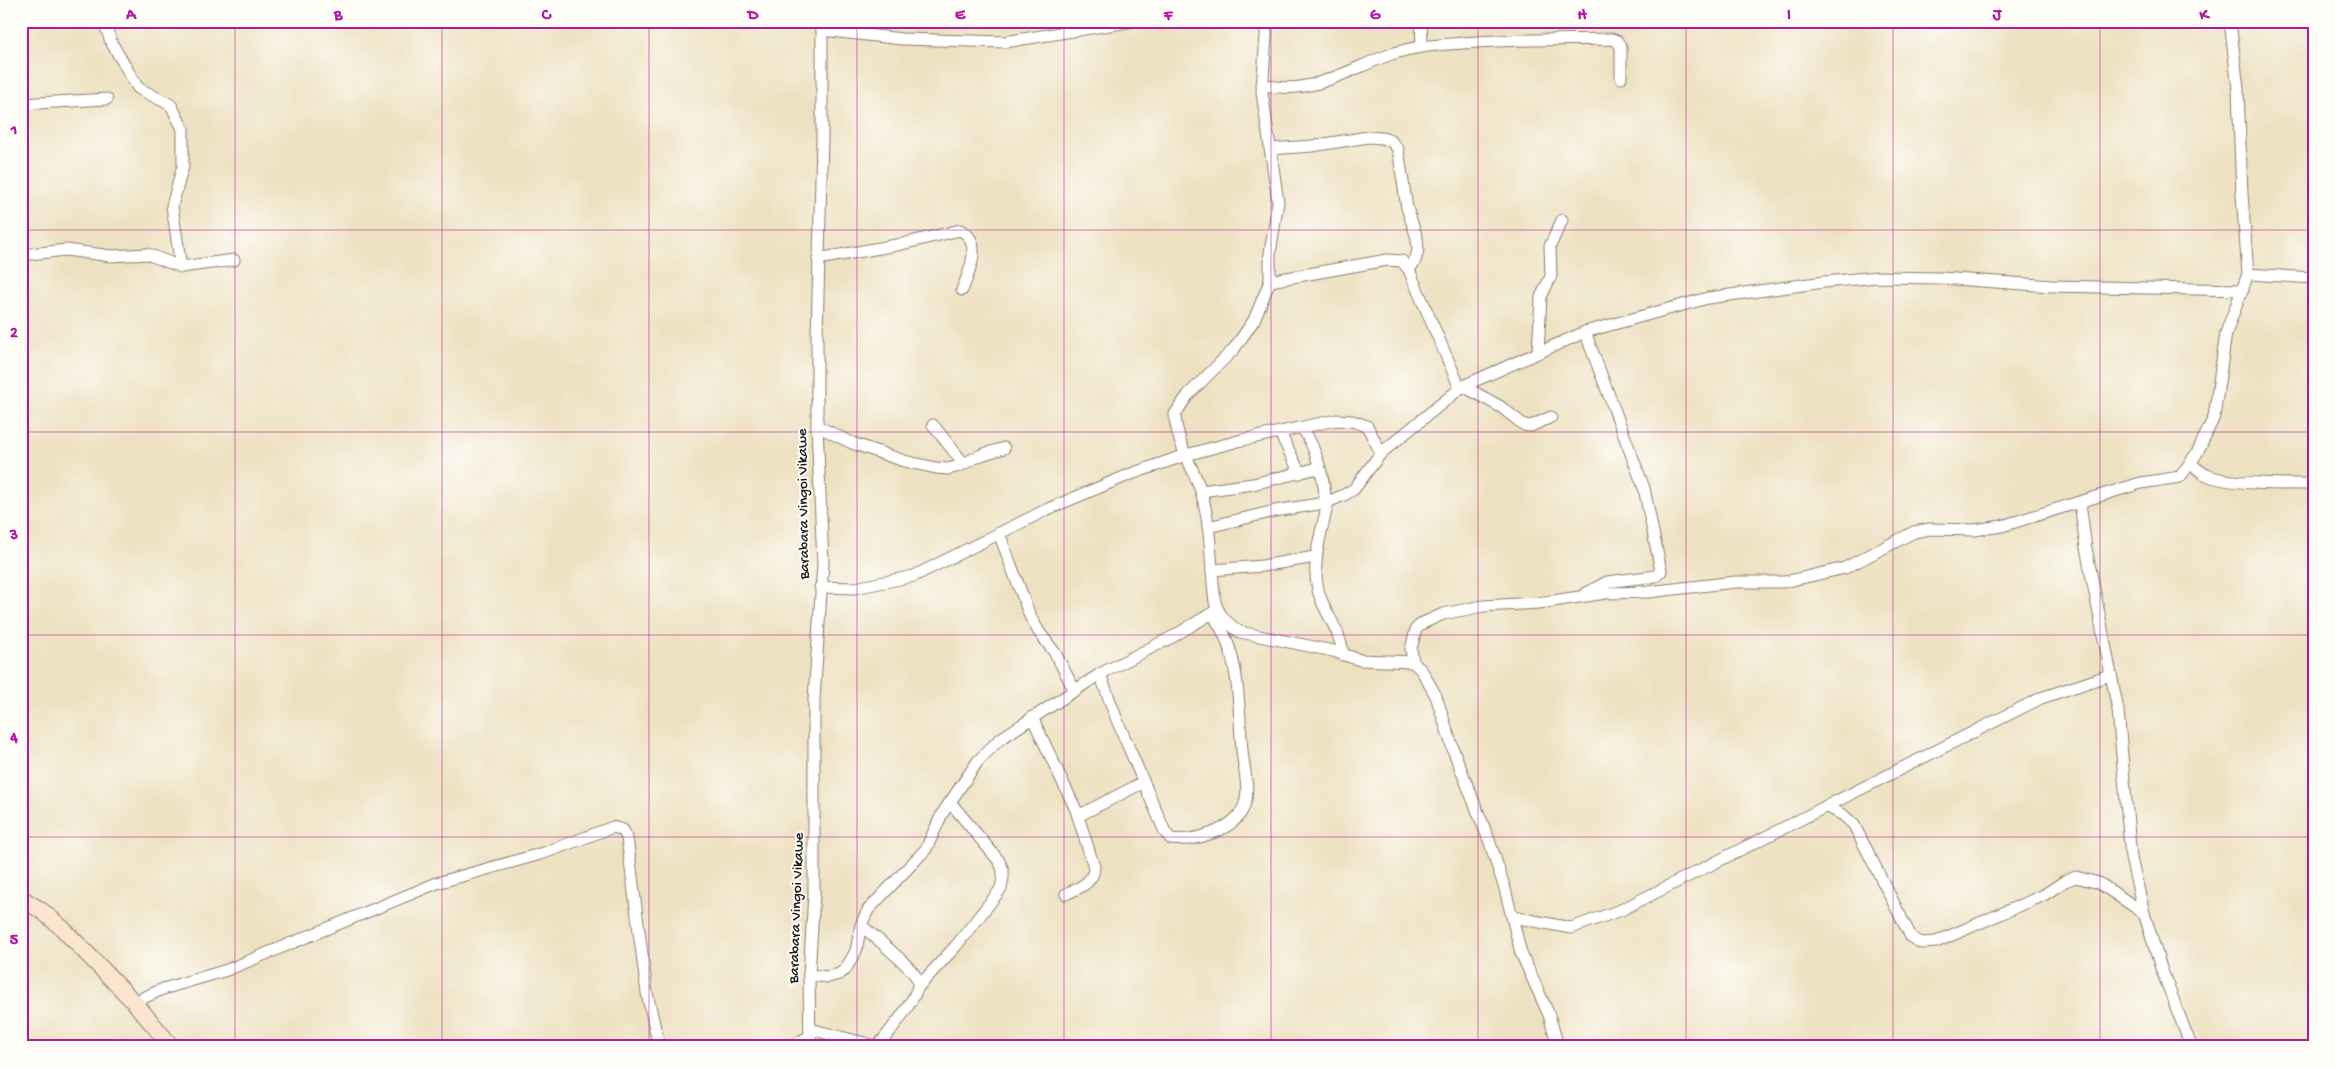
<svg xmlns="http://www.w3.org/2000/svg" width="2335" height="1067" viewBox="0 0 2335 1067" font-family="'Gochi Hand',sans-serif">
  <style>
    .lines { fill: none; stroke-linecap: round; stroke-linejoin: round }
    .street-casing { stroke: #857e6e; stroke-width: 13 }
    .secondary-casing { stroke: #857e6e; stroke-width: 18 }
    .street { stroke: #fff; stroke-width: 11 }
    .secondary { stroke: #fce5cf; stroke-width: 16 }
    .grid { fill: none; stroke: #b5179e; stroke-width: 1; stroke-opacity: 0.55 }
    .labels { text-anchor: middle; dominant-baseline: central; stroke-width: 4; stroke-linejoin: round; paint-order: stroke }
    .street-label { font-size: 15px; fill: #1c1c1c; stroke: #fdfcf7 }
    .neatline { fill: none; stroke: #b5179e; stroke-width: 2 }
    .grid-label { font-size: 16px; text-anchor: middle; font-weight: bold; fill: #b5179e }
  </style>
  <rect width="100%" height="100%" fill="#fdfcf7"/>
  <filter id="ink" filterUnits="userSpaceOnUse"><feTurbulence type="fractalNoise" baseFrequency=".02" numOctaves="2"/><feDisplacementMap in="SourceGraphic" scale="10" xChannelSelector="R" yChannelSelector="G"/><feConvolveMatrix kernelMatrix="1 2 1 2 8 2 1 2 1" color-interpolation-filters="sRGB"/></filter>
  <filter id="wash" filterUnits="userSpaceOnUse"><feTurbulence type="fractalNoise" baseFrequency=".0096" numOctaves="4" result="noise"/><feDisplacementMap in="SourceGraphic" scale="20" xChannelSelector="R" yChannelSelector="G"/><feGaussianBlur stdDeviation="1.12" result="paint"/><feColorMatrix in="noise" values="0 0 0 0 0 0 0 0 0 0 0 0 0 0 0 0 0 1.4 0 .05"/><feComposite in="paint" operator="in"/></filter>
  <g filter="url(#wash)">
    <rect width="100%" height="100%" fill="#eee1c1"/>
  </g>
  <g filter="url(#ink)">
    <g class="lines">
      <g class="street-casing">
        <g id="street">
          <polyline points="104,21 111,42 138,88 171,105 183,129 183,166 172,206 181,267"/>
          <path d="M1265,21l1,14 -4,57 16,110 -8,51v28l-16,39 -20,29 -46,46 -13,19c1,28 17,51 26,77 11,36 9,74 14,111 4,14 13,22 25,30l93,19 27,9 53,2 9,9 14,25 18,56 35,88 16,49 16,64 28,62 9,31"/>
          <polyline points="1421,21 1422,46"/>
          <polyline points="822,30 902,39 1005,42 1134,21"/>
          <path d="M1262,84c45,14 85,-14 127,-29 24,-9 49,-10 74,-12 50,-4 99,-3 149,-4l5,2 4,6v31"/>
          <polyline points="21,104 107,99"/>
          <polyline points="1270,149 1312,146 1368,137 1382,138 1391,141 1398,149 1407,208 1417,238 1418,250 1415,261 1409,270"/>
          <polyline points="21,255 66,250 111,256 147,254 181,267 234,260"/>
          <path d="M818,259l84,-15 58,-14c24,11 9,43 2,60"/>
          <polyline points="2248,274 2314,278"/>
          <polyline points="1270,281 1387,260 1402,261 1409,270 1460,388"/>
          <polyline points="1585,332 1644,488 1661,571 1656,576 1607,582 1585,594"/>
          <polyline points="1538,352 1541,297 1551,276 1550,246 1562,220"/>
          <polyline points="1463,386 1501,407 1524,425 1531,426 1551,417"/>
          <polyline points="933,425 964,464"/>
          <polyline points="817,426 852,443 904,461 936,468 948,469 959,466 981,455 1004,448"/>
          <path d="M1303,429c12,18 23,52 22,74"/>
          <polyline points="1280,433 1300,473"/>
          <path d="M2191,464c5,3 10,9 16,11 20,10 82,9 107,9"/>
          <polyline points="1201,491 1253,484 1318,468"/>
          <path d="M1328,502c-6,30 -17,57 -10,88 6,24 22,37 25,65"/>
          <polyline points="2080,503 2086,548 2118,710 2131,858 2144,913 2161,968 2191,1046"/>
          <polyline points="1208,527 1275,511 1325,503 1344,495 1354,489 1381,453 1463,386 1585,332 1708,298 1824,282 1877,277 1941,278 2052,286 2243,290"/>
          <polyline points="999,533 1030,616 1039,632 1055,653 1074,689"/>
          <polyline points="1212,570 1262,566 1315,557"/>
          <polyline points="820,587 855,588 914,576 1048,509 1131,474 1186,455 1242,440 1336,420 1352,421 1367,426 1381,453"/>
          <polyline points="1413,662 1411,649 1416,629 1423,623 1443,614 1483,606 1539,603 1606,593 1648,592 1735,582 1784,582 1845,568 1914,532 1930,529 1974,530 2002,526 2141,483 2180,477 2197,453 2214,417 2226,333 2248,274 2242,194 2238,89 2230,21"/>
          <path d="M1100,674l17,46 48,112 6,7c24,3 67,-9 74,-36 5,-15 -2,-37 -3,-53 -4,-44 -1,-94 -27,-132"/>
          <path d="M1032,717l44,93 18,57c0,16 -16,21 -28,27"/>
          <polyline points="1826,806 1843,815 1854,825 1911,937 1921,943 1936,942 2044,895 2065,881 2076,877 2099,883 2144,913"/>
          <polyline points="1078,816 1144,782"/>
          <polyline points="1513,917 1571,928 1621,910 2041,698 2110,675"/>
          <path d="M861,925c10,9 55,45 57,56 3,13 -31,54 -40,65"/>
          <polyline points="809,975 828,977 839,974 845,970 856,951 861,925 868,910 926,849 942,814 978,761 1000,739 1100,674 1174,636 1217,610"/>
          <polyline points="918,987 955,947 997,894 1001,888 1003,878 1003,870 999,861 950,802"/>
          <polyline points="134,1002 163,989 227,970 437,883 544,853 613,827 623,830 627,838 647,993 659,1046"/>
          <polyline points="810,1029 876,1046"/>
          <polyline points="792,1046 810,1036"/>
          <polyline points="810,1046 809,975 814,894 814,699 823,563 817,426 817,335 822,138 822,21"/>
        </g>
      </g>
      <g class="secondary-casing">
        <polyline id="secondary" points="21,898 42,911 62,928 134,1002 171,1046"/>
      </g>
      <use href="#street" class="street"/>
      <use href="#secondary" class="secondary"/>
    </g>
  </g>
  <path class="grid" d="M235,21v1025M442,21v1025M649,21v1025M857,21v1025M1064,21v1025M1271,21v1025M1478,21v1025M1686,21v1025M1893,21v1025M2100,21v1025M21,230h2293M21,432h2293M21,635h2293M21,837h2293"/>
  <g class="labels">
    <g class="street-label">
      <text transform="translate(804 504) rotate(-91)">Barabara Vingoi Vikawe</text>
      <text transform="translate(797 908) rotate(-88)">Barabara Vingoi Vikawe</text>
    </g>
  </g>
  <rect width="2335" height="1067" fill="none" stroke="#fdfcf7" stroke-width="55"/>
  <rect x="28" y="28" width="2280" height="1012" class="neatline"/>
  <g class="grid-label">
    <text x="131" y="19">A</text>
    <text x="338" y="19">B</text>
    <text x="546" y="19">C</text>
    <text x="753" y="19">D</text>
    <text x="960" y="19">E</text>
    <text x="1168" y="19">F</text>
    <text x="1375" y="19">G</text>
    <text x="1582" y="19">H</text>
    <text x="1789" y="19">I</text>
    <text x="1997" y="19">J</text>
    <text x="2204" y="19">K</text>
    <text x="14" y="134">1</text>
    <text x="14" y="337">2</text>
    <text x="14" y="539">3</text>
    <text x="14" y="742">4</text>
    <text x="14" y="944">5</text>
  </g>
</svg>
